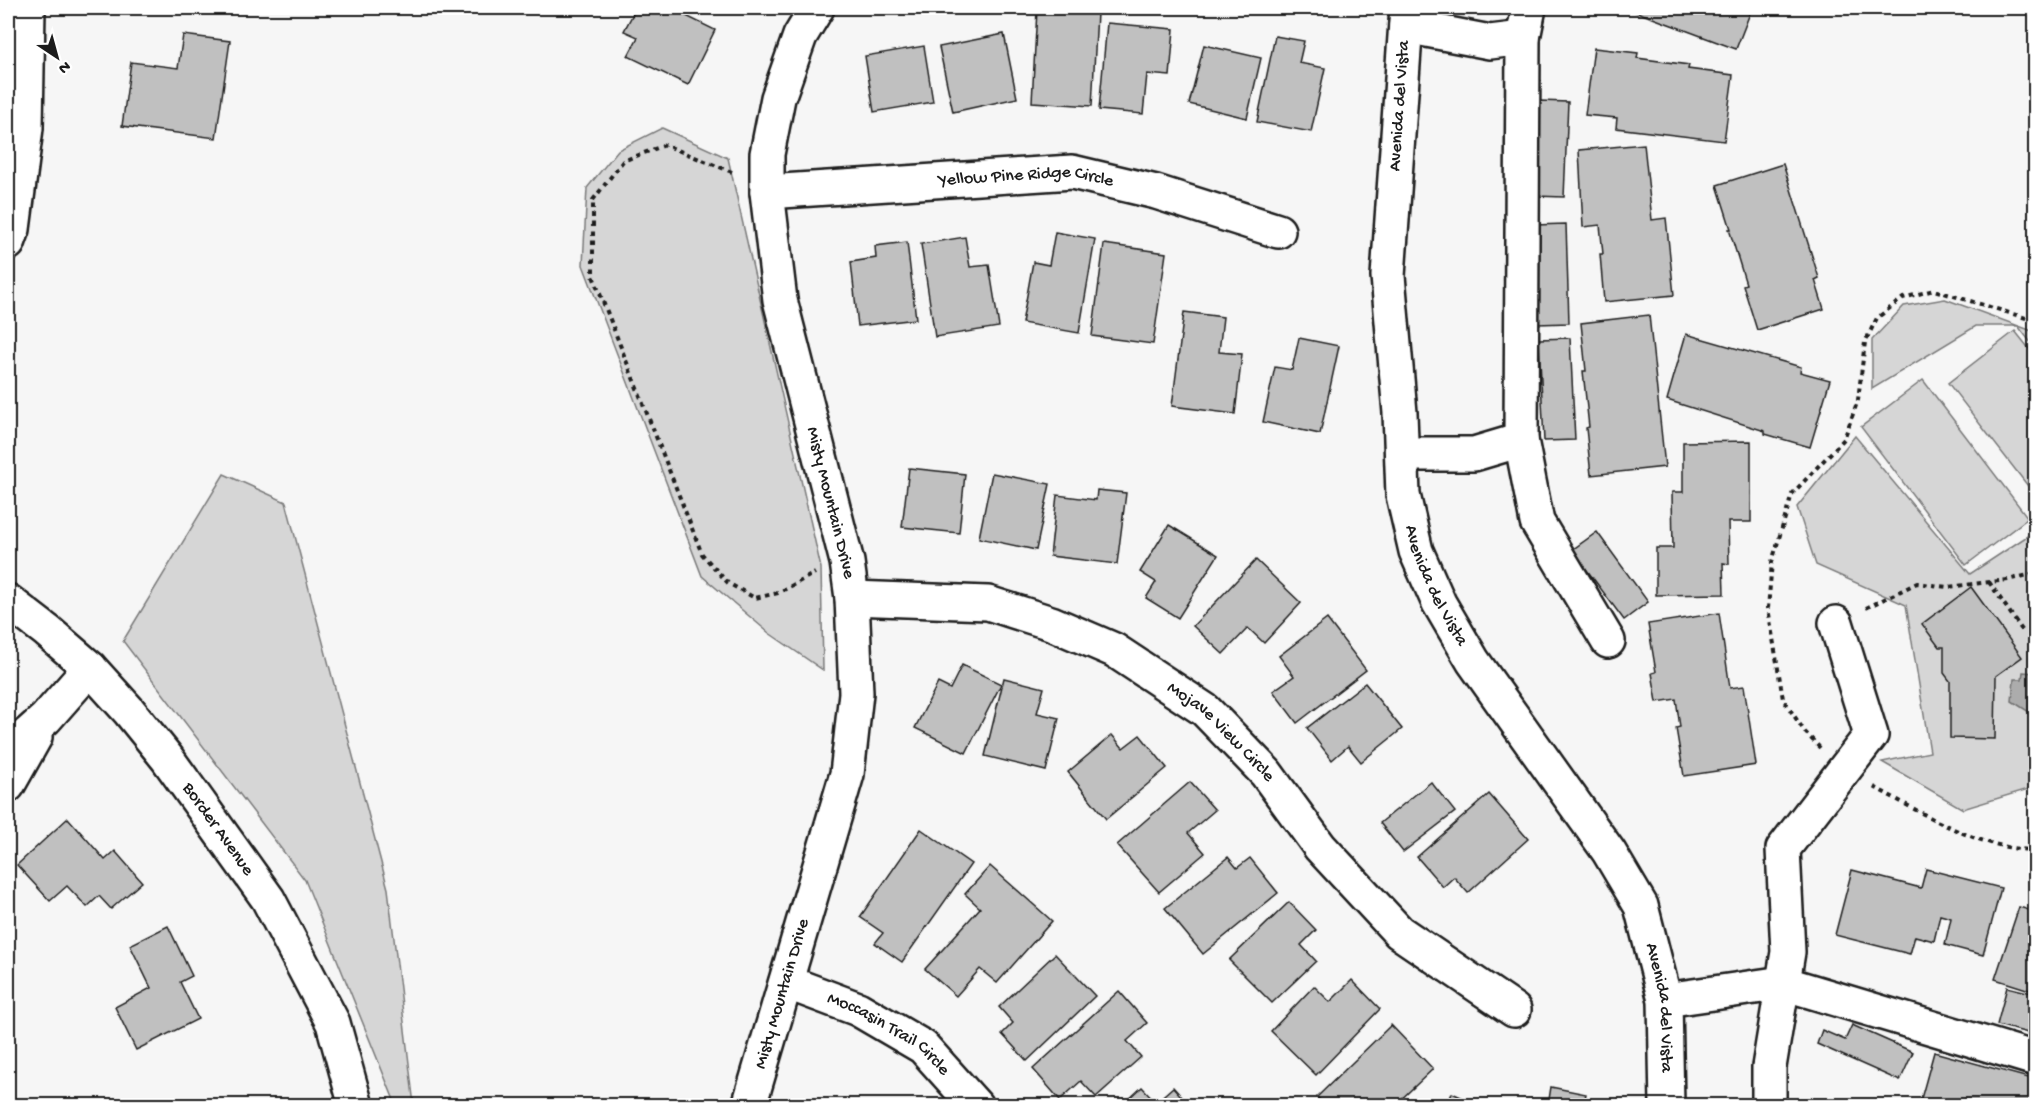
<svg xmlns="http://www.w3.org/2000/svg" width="2043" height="1113" viewBox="0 0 2043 1113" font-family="'Gochi Hand',sans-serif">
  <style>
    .green { fill: #d6d6d6; stroke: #797979; stroke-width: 1.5 }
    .water { fill: #acacac; stroke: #727272; stroke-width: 1.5 }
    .building { fill: #c0c0c0; stroke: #1c1c1c; stroke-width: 1.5 }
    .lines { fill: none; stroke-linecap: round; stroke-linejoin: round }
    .minor-casing { stroke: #1c1c1c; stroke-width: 38 }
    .path { stroke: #1c1c1c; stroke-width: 4; stroke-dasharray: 4.5 4.5; stroke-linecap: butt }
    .minor { stroke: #fff; stroke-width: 33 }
    .labels { text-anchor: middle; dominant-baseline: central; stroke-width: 4.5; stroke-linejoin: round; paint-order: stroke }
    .street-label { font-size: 18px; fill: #1c1c1c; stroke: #fff }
  </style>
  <rect width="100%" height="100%" fill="#f6f6f6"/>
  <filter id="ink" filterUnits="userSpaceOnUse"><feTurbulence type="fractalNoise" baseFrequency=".0167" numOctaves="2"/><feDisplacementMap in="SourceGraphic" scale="12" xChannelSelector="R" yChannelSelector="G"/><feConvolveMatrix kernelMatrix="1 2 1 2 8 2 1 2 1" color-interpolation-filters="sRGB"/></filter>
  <g filter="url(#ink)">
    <g class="green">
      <polygon points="662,128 728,158 821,568 823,670 769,633 702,576 583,265 587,188 618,150"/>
      <polygon points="1945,299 2035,332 2035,348 2018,326 1976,326 1872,389 1872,340 1904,306"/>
      <polygon points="2015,331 2035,356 2035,495 1948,383"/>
      <polygon points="1923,380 2028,518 1966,565 1861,427"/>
      <polygon points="1855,436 1970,574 2035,531 2035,787 1963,809 1882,762 1930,752 1906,605 1816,565 1797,507"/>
      <polygon points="224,474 286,502 388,889 414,1105 396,1105 305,880 123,641"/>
    </g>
    <polygon class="water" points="2023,672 2035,673 2035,712 2029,712 2012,701 2014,679 2022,679"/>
    <g class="building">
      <polygon points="636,8 670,8 715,30 688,85 628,56 638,37 624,31"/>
      <polygon points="1635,8 1752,8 1736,49 1634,11"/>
      <polygon points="1037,10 1097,13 1092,106 1032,102"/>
      <polygon points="1107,23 1174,29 1170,76 1147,74 1143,114 1099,110"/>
      <polygon points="1004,34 1017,98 953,112 939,47"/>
      <polygon points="183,35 230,41 216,138 122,126 131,62 178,68"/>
      <polygon points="1275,36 1304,41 1299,63 1325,68 1311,132 1257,122"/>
      <polygon points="1204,45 1261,58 1247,118 1189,104"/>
      <polygon points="924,46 933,102 874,112 865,56"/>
      <polygon points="1594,48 1638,53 1637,58 1689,65 1688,69 1733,75 1724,141 1616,128 1617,118 1585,115"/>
      <polygon points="1539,101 1568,102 1564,197 1535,196"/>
      <polygon points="1644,144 1652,220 1666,218 1674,295 1604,302 1600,254 1603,254 1600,225 1583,227 1579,150"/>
      <polygon points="1783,164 1819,278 1815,280 1824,309 1757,330 1743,285 1746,284 1729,229 1731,229 1717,185"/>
      <polygon points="1566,224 1569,323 1537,324 1534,225"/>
      <polygon points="1055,232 1095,239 1079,333 1022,323 1033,262 1049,265"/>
      <polygon points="965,237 970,267 989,265 999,327 935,337 921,244"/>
      <polygon points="907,242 916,319 858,326 851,262 876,258 875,246"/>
      <polygon points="1104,244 1166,253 1153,344 1092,336"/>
      <polygon points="1184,312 1223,317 1219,352 1242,354 1235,414 1172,406"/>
      <polygon points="1649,315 1665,467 1591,475 1586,428 1589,427 1583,371 1586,371 1581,323"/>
      <polygon points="1686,334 1801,367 1800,372 1830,380 1810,447 1765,434 1765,431 1667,400"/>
      <polygon points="1299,338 1339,346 1320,434 1263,422 1275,367 1292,370"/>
      <polygon points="1570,338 1575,440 1544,441 1539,339"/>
      <polygon points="1751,441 1751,522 1728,522 1729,564 1723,563 1724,594 1656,595 1656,548 1673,548 1672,492 1683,492 1683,442"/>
      <polygon points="909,468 965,474 959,533 902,527"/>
      <polygon points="992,473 1050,484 1036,550 979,538"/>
      <polygon points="1097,490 1126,493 1117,564 1050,556 1057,495 1096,500"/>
      <polygon points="1169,525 1218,555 1178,618 1146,598 1156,582 1140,572"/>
      <polygon points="1597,532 1648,602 1624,620 1572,550"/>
      <polygon points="1256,560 1301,603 1264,643 1248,628 1223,654 1193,626"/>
      <polygon points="1971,587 2022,657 1996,676 1995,739 1950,738 1950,681 1944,673 1944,647 1939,647 1922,624"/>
      <polygon points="1719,613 1730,688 1744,686 1756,765 1684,776 1676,728 1680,727 1676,699 1657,702 1652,673 1656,672 1648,624"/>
      <polygon points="1327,619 1366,670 1297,723 1273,691 1294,676 1279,656"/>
      <polygon points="962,665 1001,684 966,753 915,728 938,683 950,689"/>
      <polygon points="1004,678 1044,688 1037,713 1059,718 1046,771 985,756"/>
      <polygon points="1365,683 1402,729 1361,762 1348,746 1332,760 1307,728"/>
      <polygon points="1112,735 1123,748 1140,735 1167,768 1106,819 1068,772"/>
      <polygon points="1190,782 1215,810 1188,833 1205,853 1159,892 1117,845"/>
      <polygon points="1431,782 1455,812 1403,852 1380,823"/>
      <polygon points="1489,794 1528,839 1468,893 1454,877 1443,887 1417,857"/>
      <polygon points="68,818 105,860 115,851 142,882 111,909 99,896 87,907 67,886 50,901 17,865"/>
      <polygon points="921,829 971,864 902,962 875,943 883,933 860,917"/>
      <polygon points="1228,857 1237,868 1250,858 1278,893 1203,954 1165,908"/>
      <polygon points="990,866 1052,921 997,983 980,969 956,996 925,969 980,908 965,894"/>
      <polygon points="1926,869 2001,888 1983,955 1945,945 1951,918 1940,915 1934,941 1915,936 1910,954 1835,935 1852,870 1921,888"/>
      <polygon points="1289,902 1316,930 1301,945 1316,961 1272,1003 1229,960"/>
      <polygon points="2019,907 2036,912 2036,992 1995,979"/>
      <polygon points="168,926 192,976 180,982 198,1019 136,1050 115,1007 151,988 130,945"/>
      <polygon points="1055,954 1095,996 1027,1061 1002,1034 1013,1023 999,1007"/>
      <polygon points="1352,980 1380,1009 1316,1075 1271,1031 1314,986 1330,1002"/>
      <polygon points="2007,987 2036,994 2036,1035 1997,1025"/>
      <polygon points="1119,991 1147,1023 1127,1041 1141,1057 1096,1097 1081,1081 1060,1100 1033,1069"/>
      <polygon points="1391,1025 1433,1069 1394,1106 1326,1106 1317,1097"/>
      <polygon points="1852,1025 1913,1052 1900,1081 1817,1044 1822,1030 1845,1040"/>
      <polygon points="1934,1052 2036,1080 2036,1106 1919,1106"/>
      <polygon points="1142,1087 1156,1102 1173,1087 1190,1106 1131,1106 1127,1101"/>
      <polygon points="1551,1087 1586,1094 1583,1106 1548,1106"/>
      <polygon points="1452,1093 1481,1106 1447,1106"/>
    </g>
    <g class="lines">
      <g class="minor-casing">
        <g id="minor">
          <path id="s1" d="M1407,8l-19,268 12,137 3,82 13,56 23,52 34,58 136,191 32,54 24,94 2,106"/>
          <polyline points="1523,38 1529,8"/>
          <path id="s2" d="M767,192l305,-20 84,20 122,39"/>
          <polyline points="8,243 13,229 26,128 28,8"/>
          <polyline points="1521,440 1537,522 1608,641"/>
          <polyline points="1402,454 1474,454 1521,440 1523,38 1490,42 1406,26"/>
          <path id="s3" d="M852,598l136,5 63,20 63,27 91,60 61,63 54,74 79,85 115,78"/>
          <path id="s4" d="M8,601l39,30 43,37 39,43 38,47 101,141 65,124 23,83"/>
          <polyline points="8,752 46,718 90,668"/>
          <polyline points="8,785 35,737"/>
          <path id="s5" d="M786,982l72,27 65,38 53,59"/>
          <polyline points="1665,1000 1783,983 2036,1059"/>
          <path id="s6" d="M749,1106l98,-332 9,-81 -4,-95 -5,-36 -67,-262 -13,-108v-38l11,-56 22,-62 17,-28"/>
          <polyline points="1769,1106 1769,1067 1788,952 1783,849 1871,735 1836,623"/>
        </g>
      </g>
      <g class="path">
        <polyline points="732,172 665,145 623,161 593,200 593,276 702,554 728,583 755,598 778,593 815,573"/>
        <polyline points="1989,582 2024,633"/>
        <polyline points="1866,608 1917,583 1947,587 2008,580 2036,573"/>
        <polyline points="1820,748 1805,732 1783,699 1768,608 1772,562 1792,494 1844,439 1858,400 1865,342 1877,318 1903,298 1934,290 2036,321"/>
        <path d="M1874,787c49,26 105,63 162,63"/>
      </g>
      <use href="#minor" class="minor"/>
    </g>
  </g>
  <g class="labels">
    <g class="street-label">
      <text transform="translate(1400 106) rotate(-86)">Avenida del Vista</text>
      <text stroke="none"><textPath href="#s2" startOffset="260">Yellow Pine Ridge Circle</textPath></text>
      <text transform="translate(830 503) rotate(76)">Misty Mountain Drive</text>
      <text stroke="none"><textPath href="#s1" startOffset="585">Avenida del Vista</textPath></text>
      <text stroke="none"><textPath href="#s3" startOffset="406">Mojave View Circle</textPath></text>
      <text stroke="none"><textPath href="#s4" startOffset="312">Border Avenue</textPath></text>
      <text stroke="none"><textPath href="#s6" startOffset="117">Misty Mountain Drive</textPath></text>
      <text stroke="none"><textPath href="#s1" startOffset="1071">Avenida del Vista</textPath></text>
      <text stroke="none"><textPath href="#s5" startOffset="116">Moccasin Trail Circle</textPath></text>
    </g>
  </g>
  <rect width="2043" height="1113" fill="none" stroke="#fff" stroke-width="30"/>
  <rect x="15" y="15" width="2013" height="1083" fill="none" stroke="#1c1c1c" stroke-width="2" filter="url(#ink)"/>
  <g transform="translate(57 57) rotate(144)" stroke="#ffffff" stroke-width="4.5" paint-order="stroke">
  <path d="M0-4.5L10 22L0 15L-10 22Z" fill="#1c1c1c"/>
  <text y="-9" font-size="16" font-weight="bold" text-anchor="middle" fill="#1c1c1c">N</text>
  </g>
</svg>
